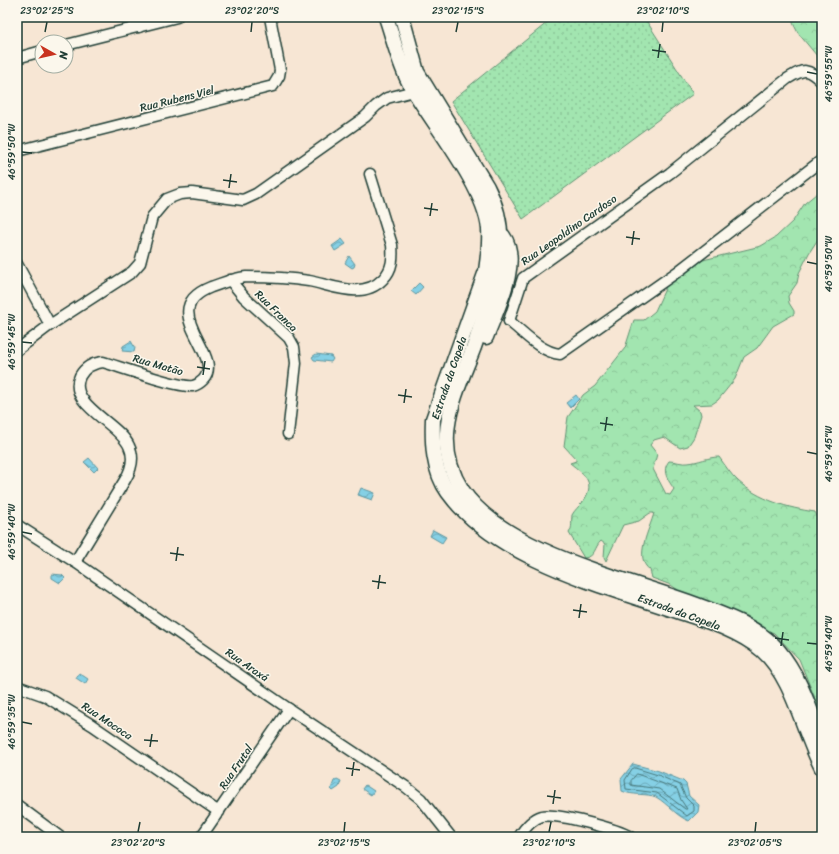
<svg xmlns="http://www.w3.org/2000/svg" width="839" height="854" viewBox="0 0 839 854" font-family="Sriracha,sans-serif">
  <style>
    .grass { fill: url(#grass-dots); stroke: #609172 }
    .forest { fill: url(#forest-crowns); stroke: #609172 }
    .water { fill: url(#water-waves); stroke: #5c959e }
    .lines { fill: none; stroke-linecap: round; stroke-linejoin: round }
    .shore { stroke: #48787b; stroke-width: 1 }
    .minor-casing { stroke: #1f3d34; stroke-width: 13 }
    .secondary-casing { stroke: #1f3d34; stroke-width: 17 }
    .minor { stroke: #fbf7ec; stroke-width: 10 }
    .secondary { stroke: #fbf7ec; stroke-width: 14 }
    .ticks { fill: none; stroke: #1f3d34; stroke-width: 1.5 }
    .labels { text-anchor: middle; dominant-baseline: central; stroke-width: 3; stroke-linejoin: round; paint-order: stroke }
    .street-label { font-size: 11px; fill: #1f3d34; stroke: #fbf7ec }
    .neatline { fill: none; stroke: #1f3d34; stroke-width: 1.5 }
    .ticks-label { font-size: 10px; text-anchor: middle; fill: #1f3d34 }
  </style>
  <defs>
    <pattern id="grass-dots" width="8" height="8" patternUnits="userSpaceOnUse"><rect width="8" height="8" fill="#a2e5b0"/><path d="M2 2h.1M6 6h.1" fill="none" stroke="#8bc598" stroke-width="1.8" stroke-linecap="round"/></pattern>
    <pattern id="forest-crowns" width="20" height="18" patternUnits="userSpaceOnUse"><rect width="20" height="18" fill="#a2e5b0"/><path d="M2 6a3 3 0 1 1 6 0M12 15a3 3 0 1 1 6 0" fill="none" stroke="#8bc598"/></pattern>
    <pattern id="water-waves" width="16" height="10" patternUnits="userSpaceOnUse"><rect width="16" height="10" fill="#85d0e5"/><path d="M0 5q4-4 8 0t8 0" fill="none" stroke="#6caaba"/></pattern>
  </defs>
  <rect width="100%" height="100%" fill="#f7e6d4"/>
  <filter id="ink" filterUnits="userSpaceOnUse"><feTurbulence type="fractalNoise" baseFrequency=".025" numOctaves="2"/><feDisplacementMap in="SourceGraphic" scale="8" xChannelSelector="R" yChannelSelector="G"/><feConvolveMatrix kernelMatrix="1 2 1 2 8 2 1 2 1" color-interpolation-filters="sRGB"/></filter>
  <g filter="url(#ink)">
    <polygon class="grass" points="554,17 644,17 693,94 523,219 451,101"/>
    <g class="forest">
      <polygon points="795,17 822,17 822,62 798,33 793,23"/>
      <path d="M822,189v44l-13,20 -10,20 -2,10 -9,13 1,7 5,8v3l-21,12 -16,22 -13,9 -9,22 -17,21 -6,4 -19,1 7,6 1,4 -7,22 -6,9 -8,2 -16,-11 -10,3 -4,5 7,9 -4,15 13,25 4,1 4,-6c-6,-9 -13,-18 -5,-28 7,0 13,3 19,2 11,-1 20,-6 31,-6 6,8 12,18 19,24 21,19 50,27 77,31l7,15v196l-6,-22 -17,-42 -25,-26 -59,-23 -32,-16 -12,-9 -19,-7 -2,-8c-17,-12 0,-41 4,-57h-4l-11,8 -16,4 -17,36 -2,-4 1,-13 -4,-3c-7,6 -5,16 -17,17l-15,-25c4,-6 2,-11 3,-18 2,-4 7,-9 10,-12 15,-20 3,-28 -12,-40l6,-2v-2l-12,-13 4,-29 15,-22 12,-9 30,-38 9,-28h10l11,-9 14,-31 7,-5 27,-15 58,-14 15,-9 17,-16 12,-18z"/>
    </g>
    <g class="water">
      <polygon points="342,239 346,244 335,251 332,246"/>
      <polygon points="349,256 355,264 354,267 352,268 345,263"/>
      <polygon points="419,283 423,287 416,295 411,291"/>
      <polygon points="131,341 135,348 134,352 122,351 123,346"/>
      <polygon points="316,354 331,356 333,359 331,362 314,360 312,357"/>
      <polygon points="576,395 579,399 570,408 566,403"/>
      <polygon points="89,458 98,468 94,472 84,462"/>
      <polygon points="361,488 375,493 372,500 358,495"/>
      <polygon points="433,530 446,537 442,543 430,536"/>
      <polygon points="52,574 62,575 65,578 60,583 52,578"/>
      <polygon points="79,673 88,679 85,684 76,678"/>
      <path d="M633,764l26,7 24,10 3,3 3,12 10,9 -1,7 -9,9c-13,-5 -21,-17 -33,-24 -9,-4 -24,-1 -34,-6l-1,-12z"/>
      <polygon points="337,779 341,781 339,787 333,791 331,789 334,781"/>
      <polygon points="365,785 374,791 371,795 362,789"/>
    </g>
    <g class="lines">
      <g class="shore">
        <polygon points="635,768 658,775 680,785 686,798 694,806 694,811 687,816 657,793 626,789 625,780 632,769"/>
        <polygon points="637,774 677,789 681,800 687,809 685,809 659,789 631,785 631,781"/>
      </g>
      <g class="minor-casing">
        <g id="minor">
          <polyline points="131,17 139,27"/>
          <polyline points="66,45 177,17"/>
          <polyline points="17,58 42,51"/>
          <polyline points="17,151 273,86 279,76 280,70 270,17"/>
          <polyline points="17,264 50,325"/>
          <polyline points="230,280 244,297 289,338 294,347 296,363 288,434"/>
          <path d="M509,321l14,-43 147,-105 117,-94c18,-11 20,-11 35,3"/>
          <path d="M509,321c15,12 32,31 51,33l120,-84 142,-110"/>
          <polyline points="17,350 50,325 132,272 140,263 152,217 167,199 180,194 192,193 243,200 256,194 365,117 376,106 387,98 414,91"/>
          <polyline points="17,525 75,562 289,709 406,787 421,799 451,837"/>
          <path d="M75,562l50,-82c6,-10 10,-22 4,-34 -10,-23 -63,-42 -49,-70 5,-9 13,-13 23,-14 17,5 76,26 90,24 4,-1 7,-3 10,-6 24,-25 -50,-70 8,-93 12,-4 23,-9 35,-10 21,0 43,1 63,4 25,5 54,19 74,-2 10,-10 10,-22 9,-34l-22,-71"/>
          <polyline points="17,686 45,696 92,725 219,812"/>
          <polyline points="17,805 60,837"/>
          <polyline points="201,837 289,709"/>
          <path d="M519,837c5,-8 13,-18 23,-21 14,-3 76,13 88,21"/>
        </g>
      </g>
      <g class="secondary-casing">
        <g id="secondary">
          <path d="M386,17c8,23 13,48 25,69 22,38 74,100 78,143 1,14 -1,28 -3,42l-53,148c-1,24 0,52 15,73 48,67 154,93 229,119 30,10 61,19 85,39 31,27 41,82 60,118"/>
          <path d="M402,17l15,55 70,115c23,44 13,83 -3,128 -4,13 -7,25 -12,37 -18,46 -41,90 -10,138 42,63 166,89 235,115 30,11 59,21 81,45 22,26 32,60 44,91"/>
          <path d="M486,337c10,-27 36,-75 17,-101"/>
        </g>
      </g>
      <use href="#minor" class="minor"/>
      <use href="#secondary" class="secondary"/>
    </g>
  </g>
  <path class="ticks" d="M45,32l2,-10M251,32l1,-10M456,32l2,-10M662,32l1,-10M652,50l14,2M658,58l2,-14M807,72l10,2M22,152l10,1M223,180l14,2M229,188l2,-14M424,208l14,2M430,216l2,-13M626,237l14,2M632,245l2,-14M807,262l10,2M22,342l10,1M197,367l13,2M203,375l2,-14M398,395l14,2M404,403l2,-14M600,423l13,2M605,431l2,-14M807,452l10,2M22,532l10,2M170,553l14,2M176,561l2,-14M372,581l14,2M378,589l2,-14M573,610l14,2M579,618l2,-14M775,638l14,2M807,643l10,1M781,646l2,-14M22,722l10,2M144,740l14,1M150,747l2,-13M346,768l14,2M352,776l2,-14M547,796l14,2M553,804l2,-14M138,832l2,-10M344,832l1,-10M549,832l2,-10M755,832l1,-10"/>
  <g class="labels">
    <g class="street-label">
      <text transform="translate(177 99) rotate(-14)">Rua Rubens Viel</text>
      <text transform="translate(569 230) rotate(-35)">Rua Leopoldino Cardoso</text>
      <text transform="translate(276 311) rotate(44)">Rua Franca</text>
      <text transform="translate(158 365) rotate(16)">Rua Matão</text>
      <text transform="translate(449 378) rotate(-71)">Estrada da Capela</text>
      <text transform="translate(679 612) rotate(20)">Estrada da Capela</text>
      <text transform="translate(247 665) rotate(35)">Rua Araxá</text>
      <text transform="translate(107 721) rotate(34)">Rua Mococa</text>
      <text transform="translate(236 767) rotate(-56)">Rua Frutal</text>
    </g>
  </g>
  <rect width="839" height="854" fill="none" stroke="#fbf7ec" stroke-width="44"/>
  <g transform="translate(54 54) rotate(98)"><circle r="19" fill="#fbf7ec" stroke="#a3ada2"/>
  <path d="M0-3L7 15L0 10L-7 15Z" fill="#c8321e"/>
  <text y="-6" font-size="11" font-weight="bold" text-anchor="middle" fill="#1f3d34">N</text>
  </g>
  <rect x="22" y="22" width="795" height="810" class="neatline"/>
  <g class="ticks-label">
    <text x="47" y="14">23°02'25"S</text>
    <text x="252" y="14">23°02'20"S</text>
    <text x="458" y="14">23°02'15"S</text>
    <text x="663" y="14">23°02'10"S</text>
    <text transform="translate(828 74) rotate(-90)" y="4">46°59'55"W</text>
    <text transform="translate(11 152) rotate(-90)" y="4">46°59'50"W</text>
    <text transform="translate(828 264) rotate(-90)" y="4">46°59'50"W</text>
    <text transform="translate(11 342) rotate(-90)" y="4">46°59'45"W</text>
    <text transform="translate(828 454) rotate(-90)" y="4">46°59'45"W</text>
    <text transform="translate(11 532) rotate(-90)" y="4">46°59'40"W</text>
    <text transform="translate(828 644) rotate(-90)" y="4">46°59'40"W</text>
    <text transform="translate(11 722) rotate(-90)" y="4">46°59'35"W</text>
    <text x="138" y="846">23°02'20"S</text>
    <text x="344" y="846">23°02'15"S</text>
    <text x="549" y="846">23°02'10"S</text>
    <text x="755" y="846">23°02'05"S</text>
  </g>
</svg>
